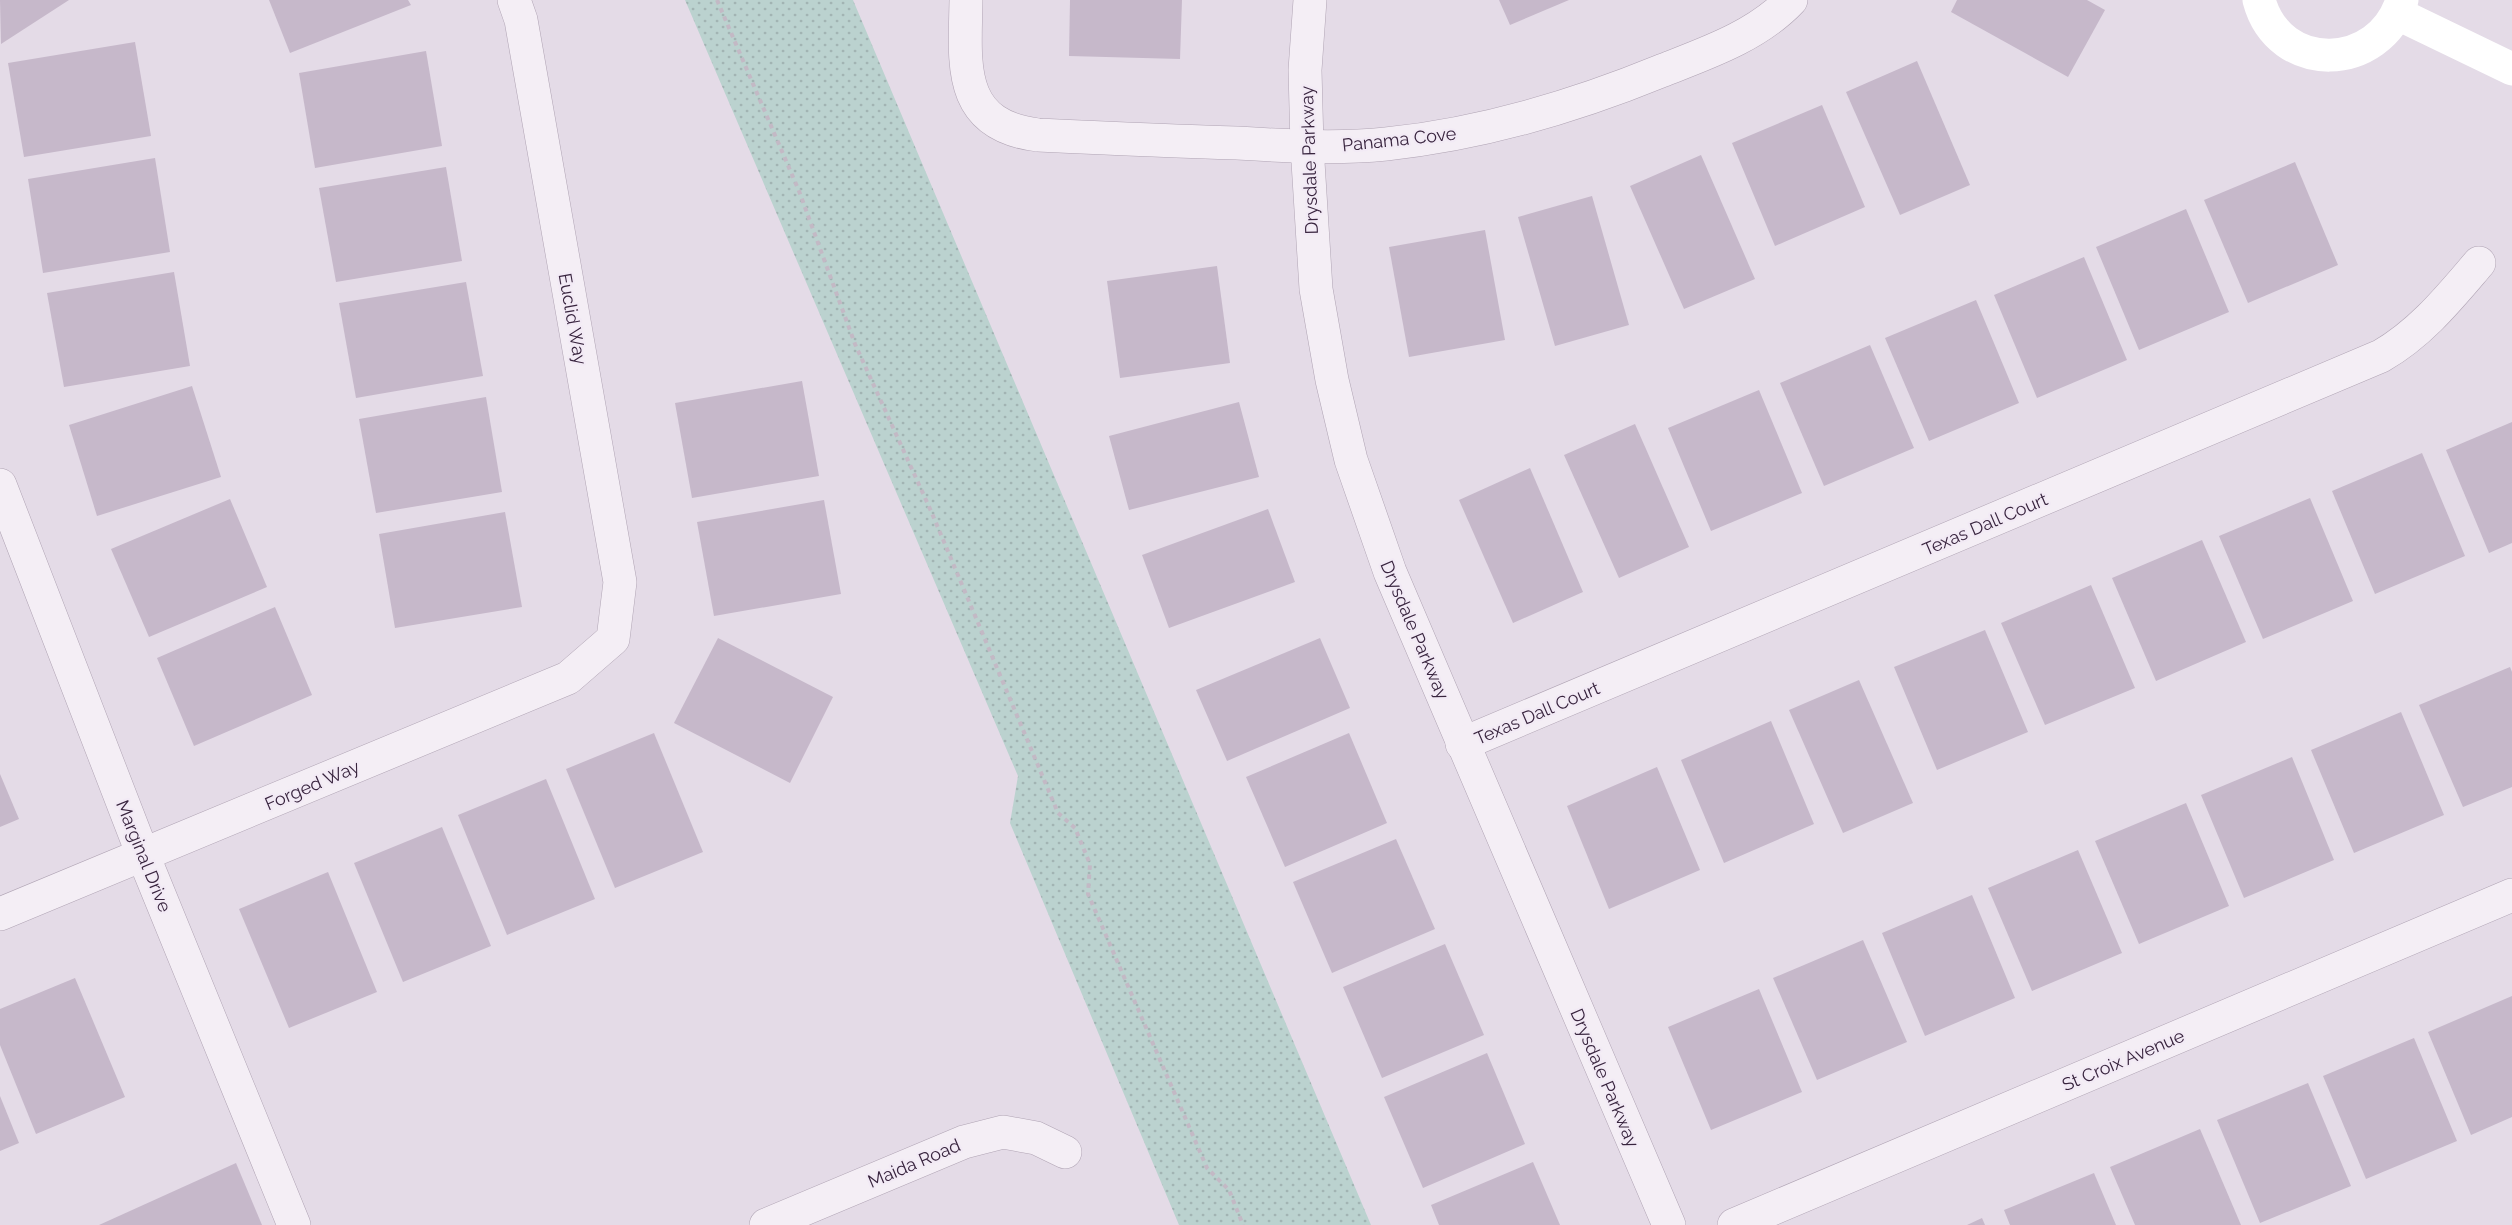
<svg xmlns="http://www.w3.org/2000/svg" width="2512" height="1225" viewBox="0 0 2512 1225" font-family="Raleway,sans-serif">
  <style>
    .grass { fill: url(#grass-dots) }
    .building { fill: #c6b8ca }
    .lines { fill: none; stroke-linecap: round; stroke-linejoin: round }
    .street-casing { stroke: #b0a4b4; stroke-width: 34 }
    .path { stroke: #c3b9c5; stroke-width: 4; stroke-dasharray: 4.5 4.5; stroke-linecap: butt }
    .street { stroke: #f4eef5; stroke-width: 33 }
    .secondary { stroke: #fff; stroke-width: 33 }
    .labels { text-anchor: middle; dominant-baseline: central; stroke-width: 4.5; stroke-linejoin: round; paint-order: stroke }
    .street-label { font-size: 18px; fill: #38243e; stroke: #f2eaf5 }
  </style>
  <defs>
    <pattern id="grass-dots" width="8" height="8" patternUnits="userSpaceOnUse" patternTransform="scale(1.5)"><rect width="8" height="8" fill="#bbd2cf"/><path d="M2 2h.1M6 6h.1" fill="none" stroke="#a2b4b3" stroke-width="1.8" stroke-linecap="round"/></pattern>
  </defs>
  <rect width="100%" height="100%" fill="#e4dbe7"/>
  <polygon class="grass" points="685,0 853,0 1371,1225 1179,1225 1010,823 1018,776"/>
  <g class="building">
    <polygon points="0,0 69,0 1,44"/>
    <polygon points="269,0 408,0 411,5 290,53"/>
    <polygon points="1070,0 1182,0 1180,59 1069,56"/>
    <polygon points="1499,0 1569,0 1510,25"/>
    <polygon points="1957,0 2087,0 2105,10 2068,77 1951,12"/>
    <polygon points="135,42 151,136 24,157 8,63"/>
    <polygon points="426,51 442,146 315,168 299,73"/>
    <polygon points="1917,61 1970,185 1900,215 1846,92"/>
    <polygon points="1822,105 1865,207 1775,246 1732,143"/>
    <polygon points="1701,155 1755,279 1684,309 1630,186"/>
    <polygon points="155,158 170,252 43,273 28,179"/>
    <polygon points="2295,162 2338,265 2248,303 2204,200"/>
    <polygon points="446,167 462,261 336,282 319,188"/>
    <polygon points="1592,196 1629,325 1555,346 1518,217"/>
    <polygon points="2186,209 2229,312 2139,350 2096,247"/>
    <polygon points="1485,230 1505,340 1409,357 1389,247"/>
    <polygon points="2084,257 2127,360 2037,398 1994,295"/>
    <polygon points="1217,266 1230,363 1120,378 1107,281"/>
    <polygon points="174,272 190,366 64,387 47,293"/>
    <polygon points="466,282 483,376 356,398 339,303"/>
    <polygon points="1976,300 2019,403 1929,441 1885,338"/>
    <polygon points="1870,345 1914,448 1824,486 1780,383"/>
    <polygon points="802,381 819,476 692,498 675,403"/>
    <polygon points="192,386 221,477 97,516 69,425"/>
    <polygon points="1759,390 1802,493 1711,531 1668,428"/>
    <polygon points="486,397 502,492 376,513 359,419"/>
    <polygon points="1239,402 1259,477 1129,510 1109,436"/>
    <polygon points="2512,422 2512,543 2489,553 2446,450"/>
    <polygon points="1635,424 1689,547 1619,578 1564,455"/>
    <polygon points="2422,453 2465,556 2375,594 2332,491"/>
    <polygon points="1530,468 1583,592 1513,623 1459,500"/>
    <polygon points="2310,498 2353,601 2263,639 2219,536"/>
    <polygon points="230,499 267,587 149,637 111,549"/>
    <polygon points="824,500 841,594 714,616 697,522"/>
    <polygon points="1268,509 1295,582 1169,628 1142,555"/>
    <polygon points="505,512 522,607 395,628 379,534"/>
    <polygon points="2202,540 2246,642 2156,681 2112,578"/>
    <polygon points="2091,585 2135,688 2045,725 2001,623"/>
    <polygon points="275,607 312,695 194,746 157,658"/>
    <polygon points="1985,630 2028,732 1937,770 1894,667"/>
    <polygon points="718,638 833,697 790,783 674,723"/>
    <polygon points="1320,638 1350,708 1227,761 1196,690"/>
    <polygon points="2510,667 2512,672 2512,787 2463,807 2419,705"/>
    <polygon points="1859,680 1913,803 1843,833 1789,710"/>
    <polygon points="2401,712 2444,815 2354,853 2311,750"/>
    <polygon points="1771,721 1814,824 1724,863 1681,760"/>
    <polygon points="654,733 703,852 615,888 566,769"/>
    <polygon points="1349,733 1387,823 1285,867 1246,777"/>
    <polygon points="2292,757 2334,860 2244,898 2201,795"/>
    <polygon points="1657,767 1700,870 1609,909 1567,806"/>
    <polygon points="0,774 19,819 0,827"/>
    <polygon points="546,779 595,899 507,935 458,815"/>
    <polygon points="2186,803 2229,906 2139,944 2095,841"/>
    <polygon points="442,827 491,946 403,982 354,863"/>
    <polygon points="1396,839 1435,929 1332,973 1293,882"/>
    <polygon points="2078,850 2122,953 2032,991 1988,888"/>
    <polygon points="328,872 377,992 289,1028 239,909"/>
    <polygon points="1972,895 2015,998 1925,1036 1882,933"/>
    <polygon points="1863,940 1907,1042 1817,1080 1773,978"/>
    <polygon points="1445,944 1484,1035 1382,1078 1343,987"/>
    <polygon points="75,978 125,1097 36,1134 0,1045 0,1009"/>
    <polygon points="1759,989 1802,1092 1711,1130 1668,1027"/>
    <polygon points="2512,996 2512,1117 2471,1135 2428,1032"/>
    <polygon points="2414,1038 2457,1141 2366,1179 2323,1076"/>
    <polygon points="1487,1053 1525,1144 1423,1188 1384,1097"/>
    <polygon points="2308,1083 2351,1186 2260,1223 2217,1120"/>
    <polygon points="0,1096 19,1143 0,1151"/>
    <polygon points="2200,1129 2241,1225 2135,1225 2110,1167"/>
    <polygon points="1533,1162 1560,1225 1439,1225 1431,1205"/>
    <polygon points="236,1163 262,1225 99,1225"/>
    <polygon points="2094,1173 2116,1225 2010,1225 2004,1210"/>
    <polygon points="1982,1218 1985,1225 1967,1225"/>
  </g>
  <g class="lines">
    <g class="street-casing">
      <g id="street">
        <path d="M966,0c-1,64 -10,125 72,135 66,3 133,6 199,8 49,3 100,6 149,1 96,-10 187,-37 275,-73 46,-18 96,-35 130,-71"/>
        <polyline points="1310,0 1305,70 1307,146 1316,289 1332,380 1351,460 1390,572 1669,1225"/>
        <polyline points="0,485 143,855 294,1225"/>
        <path d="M1462,744l919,-388c40,-23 68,-58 98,-93"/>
        <polyline points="0,914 568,678 613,639 620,582 521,20 514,0"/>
        <polyline points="766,1225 964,1142 1003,1132 1036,1138 1065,1152"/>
        <polyline points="1734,1225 2512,895"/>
      </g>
    </g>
    <polyline class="path" points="717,0 799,191 855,344 931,511 1058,813 1075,828 1090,864 1088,894 1207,1168 1229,1190 1243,1225"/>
    <use href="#street" class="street"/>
    <g class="secondary">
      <path d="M2259,0c20,75 121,72 143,0"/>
      <polyline points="2398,14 2512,69"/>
    </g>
  </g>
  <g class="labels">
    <g class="street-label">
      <text transform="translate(1399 139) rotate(-6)">Panama Cove</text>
      <text transform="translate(1309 160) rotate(-92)">Drysdale Parkway</text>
      <text transform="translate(573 319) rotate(80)">Euclid Way</text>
      <text transform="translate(1985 524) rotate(-23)">Texas Dall Court</text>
      <text transform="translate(1415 630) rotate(67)">Drysdale Parkway</text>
      <text transform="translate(1537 713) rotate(-23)">Texas Dall Court</text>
      <text transform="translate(312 785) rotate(-23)">Forged Way</text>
      <text transform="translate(144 856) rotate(68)">Marginal Drive</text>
      <text transform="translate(2123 1060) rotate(-23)">St Croix Avenue</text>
      <text transform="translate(1605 1078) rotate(67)">Drysdale Parkway</text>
      <text transform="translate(914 1163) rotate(-23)">Maida Road</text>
    </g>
  </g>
</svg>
